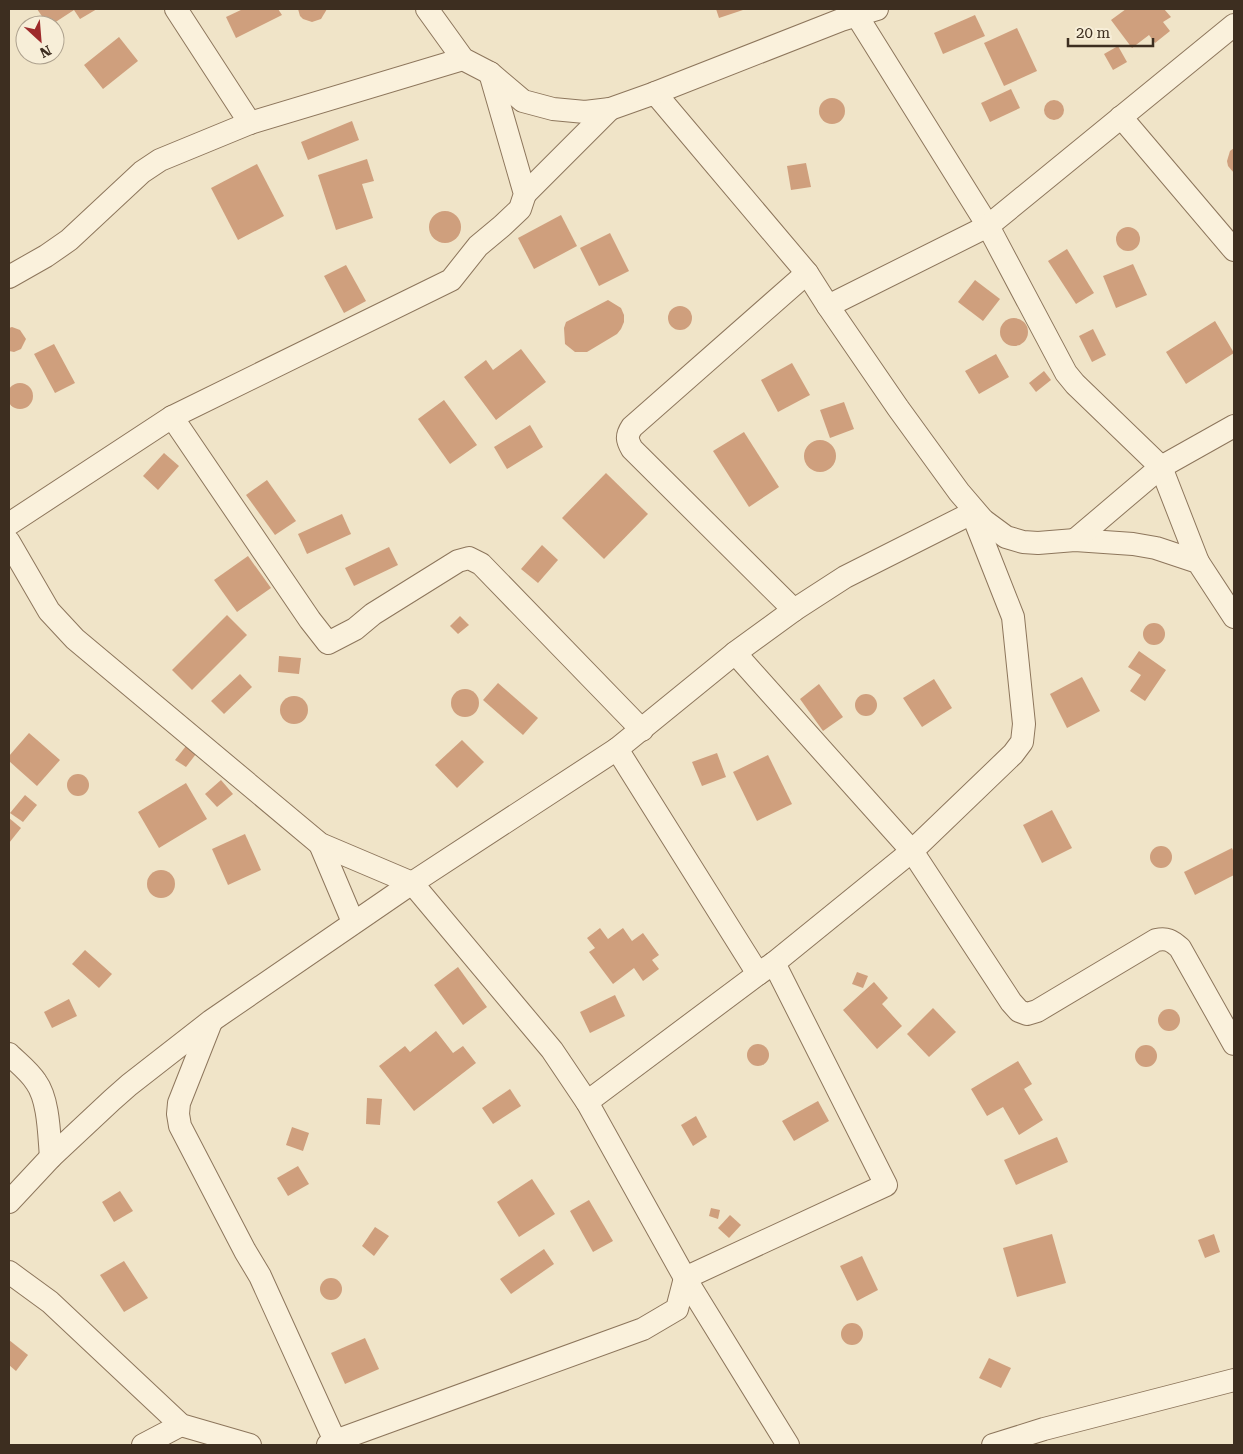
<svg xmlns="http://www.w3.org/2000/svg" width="1243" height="1454" viewBox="0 0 1243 1454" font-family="'Roboto Serif',serif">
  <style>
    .building { fill: #cf9f7d }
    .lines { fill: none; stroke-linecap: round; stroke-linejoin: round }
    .street-casing { stroke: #8d765c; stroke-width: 24 }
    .street { stroke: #faf1dc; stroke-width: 22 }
  </style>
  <rect width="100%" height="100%" fill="#f0e4c8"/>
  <g class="building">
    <polygon points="37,9 97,9 80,19 74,10 51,25 48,25"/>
    <polygon points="243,9 278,9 282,15 236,38 226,17"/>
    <polygon points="298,9 327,9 321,19 312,22 303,19 300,16"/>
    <polygon points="716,9 746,9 719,18"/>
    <polygon points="1126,9 1164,9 1171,17 1163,22 1170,31 1155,43 1149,35 1132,48 1111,20"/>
    <polygon points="975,15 985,36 943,54 934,33"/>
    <polygon points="1017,28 1037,71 1004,86 984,43"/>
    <polygon points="119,37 138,61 103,89 84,65"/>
    <polygon points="1118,46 1127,62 1113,70 1104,54"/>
    <polygon points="1011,89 1020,108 990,122 981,103"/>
    <circle cx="832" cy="111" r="13"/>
    <circle cx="1054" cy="110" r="10"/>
    <polygon points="352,121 359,140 308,160 301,142"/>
    <polygon points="1234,148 1234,173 1228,166 1227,161 1230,151"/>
    <polygon points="367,159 374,181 362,184 373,218 336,230 318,175"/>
    <polygon points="806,163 811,187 791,190 787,166"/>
    <polygon points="257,164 284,216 238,240 211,188"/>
    <circle cx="445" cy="227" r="16"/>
    <polygon points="561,215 577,246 534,269 518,238"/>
    <circle cx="1128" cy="239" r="12"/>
    <polygon points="610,233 629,271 599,286 580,248"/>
    <polygon points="1067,249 1094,293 1076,304 1048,261"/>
    <polygon points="1133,264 1147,295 1116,308 1103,276"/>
    <polygon points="346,265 366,301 344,313 324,276"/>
    <polygon points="975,280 1000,299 983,321 958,302"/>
    <polygon points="608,300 621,308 624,315 624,322 621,329 617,334 587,352 575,352 565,344 564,328 566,322"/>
    <circle cx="680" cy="318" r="12"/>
    <circle cx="1014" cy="332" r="14"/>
    <polygon points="1215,321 1234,353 1186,384 1166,352"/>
    <polygon points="12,327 20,330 26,339 21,349 14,352 9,351 9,328"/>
    <polygon points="1093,329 1106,355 1092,362 1079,336"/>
    <polygon points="54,344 75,383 55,393 34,354"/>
    <polygon points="521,349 546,382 496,420 464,377 486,360 493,370"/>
    <polygon points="996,354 1009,377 979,394 965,371"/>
    <polygon points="792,363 810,395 778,412 761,380"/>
    <polygon points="1044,371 1051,380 1036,392 1029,383"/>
    <circle cx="20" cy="396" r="13"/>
    <polygon points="444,400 477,445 450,464 418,419"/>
    <polygon points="844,402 854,429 830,438 820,410"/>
    <polygon points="530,425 543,447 507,469 494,447"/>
    <polygon points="744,432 779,487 749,507 713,451"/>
    <circle cx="820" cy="456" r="16"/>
    <polygon points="164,453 179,466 158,490 143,476"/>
    <polygon points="606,473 648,514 604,559 562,518"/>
    <polygon points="267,480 296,521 275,535 246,495"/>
    <polygon points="342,514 351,534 307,554 298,534"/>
    <polygon points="542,545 558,560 538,583 521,569"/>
    <polygon points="389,547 398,565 354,586 345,568"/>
    <polygon points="248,556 271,588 237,612 214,580"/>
    <polygon points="227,615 247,635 192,690 172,670"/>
    <polygon points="460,616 469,625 458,634 450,626"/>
    <circle cx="1154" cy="634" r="11"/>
    <polygon points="1139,651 1166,670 1145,701 1130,691 1141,675 1128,667"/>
    <polygon points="279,656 301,658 299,674 278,672"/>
    <polygon points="240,674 252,687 224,714 211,701"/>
    <polygon points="1082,677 1100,711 1067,728 1050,694"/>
    <polygon points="934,679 952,708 922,727 903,698"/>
    <polygon points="498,683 538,718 523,735 483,700"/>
    <polygon points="819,684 843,717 823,731 800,699"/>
    <circle cx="465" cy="703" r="14"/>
    <circle cx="866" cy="705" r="11"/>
    <circle cx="294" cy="710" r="14"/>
    <polygon points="29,733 60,760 37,786 9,761 9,756"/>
    <polygon points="462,740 484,762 457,788 435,765"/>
    <polygon points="186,746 196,754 186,767 175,760"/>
    <polygon points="717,753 726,777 702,786 692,762"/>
    <polygon points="768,755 792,804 757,821 733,772"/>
    <circle cx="78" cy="785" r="11"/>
    <polygon points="221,780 233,794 217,807 205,794"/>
    <polygon points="186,783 207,819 159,848 138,812"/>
    <polygon points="25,795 37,805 23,822 10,813"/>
    <polygon points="1052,810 1072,848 1042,863 1023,825"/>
    <polygon points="9,818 21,828 9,843"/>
    <polygon points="245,834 261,870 228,885 212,849"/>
    <circle cx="1161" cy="857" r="11"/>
    <polygon points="1232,848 1234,853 1234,875 1195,895 1184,872"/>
    <circle cx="161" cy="884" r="14"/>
    <polygon points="600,928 608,939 623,928 632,941 643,933 659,955 652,960 659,969 643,981 634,968 613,984 589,952 595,948 587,938"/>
    <polygon points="85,950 112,974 99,988 72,964"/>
    <polygon points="458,967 487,1007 463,1025 434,985"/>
    <polygon points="857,972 868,976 863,988 852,984"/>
    <polygon points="874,982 888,998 882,1004 902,1026 877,1049 843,1010"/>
    <polygon points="615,995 625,1016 590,1033 580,1012"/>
    <polygon points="69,999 77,1016 52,1028 44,1012"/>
    <polygon points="933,1008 956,1032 929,1057 907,1034"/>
    <circle cx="1169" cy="1020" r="11"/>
    <polygon points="436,1031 453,1053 463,1046 476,1063 414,1111 379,1066 405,1046 410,1052"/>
    <circle cx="758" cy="1055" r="11"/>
    <circle cx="1146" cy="1056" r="11"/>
    <polygon points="1018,1061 1032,1084 1024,1089 1043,1120 1019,1135 1003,1107 987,1116 971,1089"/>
    <polygon points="510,1089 521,1106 493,1124 482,1108"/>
    <polygon points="367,1098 382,1099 380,1125 366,1124"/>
    <polygon points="818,1101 829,1121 794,1141 782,1121"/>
    <polygon points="696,1116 707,1137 693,1146 681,1125"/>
    <polygon points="292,1127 309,1133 303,1151 286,1145"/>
    <polygon points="1057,1137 1068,1162 1016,1185 1004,1160"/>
    <polygon points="298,1166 309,1184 288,1196 277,1178"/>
    <polygon points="532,1179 555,1214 519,1237 497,1202"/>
    <polygon points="120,1191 133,1211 114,1222 102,1202"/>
    <polygon points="589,1200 613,1241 593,1252 570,1211"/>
    <polygon points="711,1208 720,1210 718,1219 709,1216"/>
    <polygon points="730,1215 741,1225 729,1238 718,1228"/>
    <polygon points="375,1227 389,1236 374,1256 362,1246"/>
    <polygon points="1052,1234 1066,1283 1017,1297 1003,1248"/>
    <polygon points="1214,1234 1220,1252 1205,1258 1198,1240"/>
    <polygon points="544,1249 554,1264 511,1294 500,1279"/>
    <polygon points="862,1256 878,1290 857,1301 840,1266"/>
    <polygon points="124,1261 148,1298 124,1312 100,1275"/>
    <circle cx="331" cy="1289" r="11"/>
    <circle cx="852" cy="1334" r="11"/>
    <polygon points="365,1338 379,1369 345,1384 331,1353"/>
    <polygon points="9,1340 28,1355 16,1371 9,1365"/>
    <polygon points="989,1358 1011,1368 1001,1388 979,1378"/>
  </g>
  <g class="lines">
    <g class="street-casing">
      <g id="street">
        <polyline points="176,9 250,123"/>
        <polyline points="427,9 463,59 490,73 523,101 553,109 585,112 610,109 655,93 807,273 828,306 898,408 959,492 983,520 1006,537 1023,542 1038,543 1075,540 1133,544 1156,548 1198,562 1234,617"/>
        <polyline points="857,16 988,226 1066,373 1075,384 1161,467 1198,562"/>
        <polyline points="655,93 841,20 877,9"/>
        <polyline points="1121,117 1234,250"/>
        <polyline points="525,194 610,109"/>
        <polyline points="9,277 46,256 69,240 142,172 160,160 250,123 463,59"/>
        <polyline points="828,306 988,226 1234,25"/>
        <polyline points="172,417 310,620 328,643 355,629 373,614 458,561 469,558 481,564 642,730"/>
        <polyline points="9,524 172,417 451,280 478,246 502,226 520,209 525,194 490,73"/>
        <polyline points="1075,540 1161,467 1234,426"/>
        <polyline points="9,542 49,611 75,639 320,844 412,883 552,1050 587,1102 685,1278 788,1445"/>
        <path d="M794,610l-162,-161c-5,-9 -6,-13 0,-22l175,-154"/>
        <path d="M735,653l177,198 99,151 8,9 8,3 10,-3 119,-71c11,-2 15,0 24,8l54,96"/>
        <polyline points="617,749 758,974"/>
        <polyline points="320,844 353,922"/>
        <polyline points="211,1022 179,1103 178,1114 180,1126 245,1251 260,1276 335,1441"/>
        <path d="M9,1054c9,9 20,17 27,28 13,18 13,53 15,75"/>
        <polyline points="587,1102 758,974 774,963 912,851 1013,754 1022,742 1024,724 1013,617 972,513"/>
        <polyline points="9,1202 51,1157 112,1100 129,1085 211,1021 412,883 617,749 735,653 794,610 845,577 972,513 983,520"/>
        <polyline points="9,1272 50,1302 181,1425 250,1445"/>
        <polyline points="143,1445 181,1425"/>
        <polyline points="328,1445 335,1441 643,1329 677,1309 685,1278 886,1185 774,963"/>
        <polyline points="993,1445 1044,1429 1234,1380"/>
      </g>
    </g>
    <use href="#street" class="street"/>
  </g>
  <rect width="1243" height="1454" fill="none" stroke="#3d2e20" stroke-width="20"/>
  <g transform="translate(40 40) rotate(154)"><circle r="24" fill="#f7eed8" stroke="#ada18e"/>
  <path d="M0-4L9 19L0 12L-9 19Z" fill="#9e2a2b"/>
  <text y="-8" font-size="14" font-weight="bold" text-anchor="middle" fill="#3d2e20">N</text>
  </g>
  <path d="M1068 38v8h85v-8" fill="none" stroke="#3d2e20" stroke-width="2.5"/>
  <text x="1076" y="38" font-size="15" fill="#3d2e20" stroke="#f7eed8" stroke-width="4" paint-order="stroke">20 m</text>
</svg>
